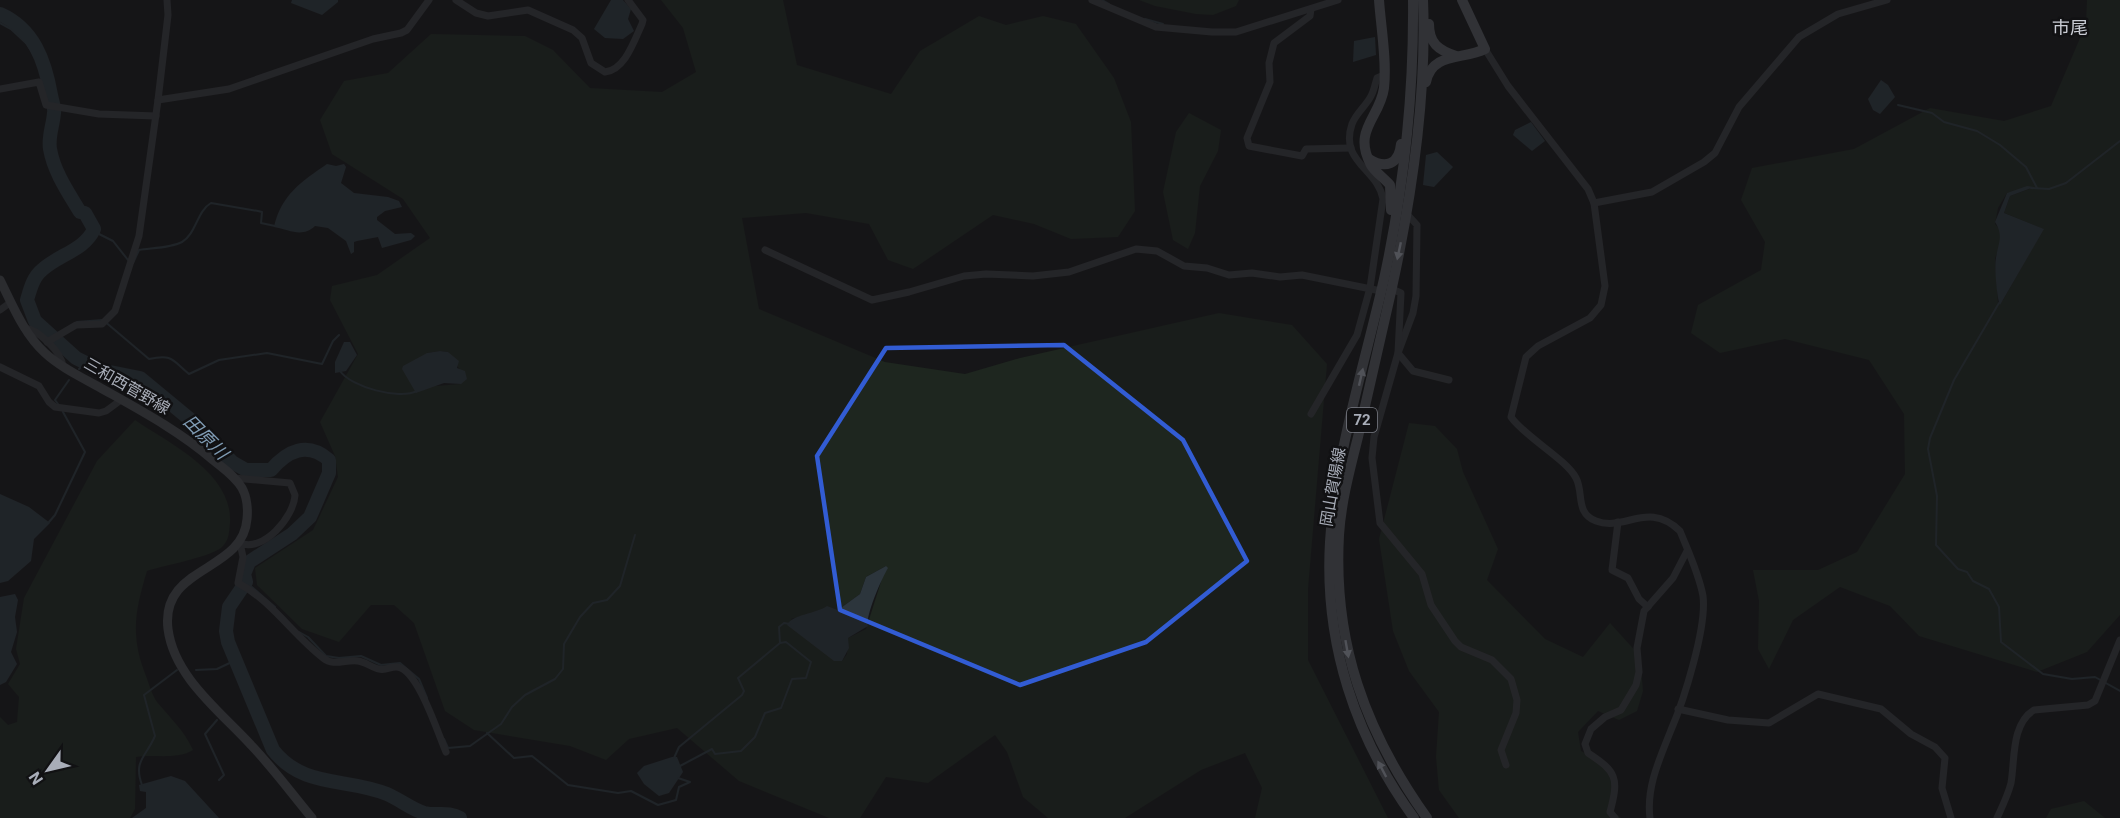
<svg xmlns="http://www.w3.org/2000/svg" width="2120" height="818" viewBox="0 0 2120 818" font-family="Roboto,'Noto Sans JP',sans-serif">
  <style>
    .green { fill: #1e261f; fill-rule: evenodd }
    .water { fill: #2c353c }
    .lines { fill: none; stroke-linecap: round; stroke-linejoin: round }
    .stream { stroke: #2c353c; stroke-width: 2 }
    .river { stroke: #2c353c; stroke-width: 14 }
    .street { stroke: #37383d; stroke-width: 7 }
    .secondary { stroke: #45474d; stroke-width: 9 }
    .primary { stroke: #53555c; stroke-width: 10 }
    .oneway { fill: #979ba6 }
    .marked { fill: none; stroke: #325cd3; stroke-width: 4.5; stroke-linejoin: round }
    .labels { text-anchor: middle; dominant-baseline: central; stroke-width: 5; stroke-linejoin: round; paint-order: stroke }
    .shield { fill: #111113; stroke: #7b7e86; stroke-width: 1.5 }
    .shield-label { font-size: 15px; font-weight: bold; fill: #a8adb8 }
    .street-label { font-size: 16px; fill: #a8adb8; stroke: #111113 }
    .neighbourhood-label { font-size: 18px; fill: #c9ccd4; stroke: #111113 }
    .water-label { font-size: 18px; font-style: italic; fill: #7f9bb3; stroke: #111113 }
  </style>
  <rect width="100%" height="100%" fill="#161618"/>
  <g class="green">
    <path d="M661,0h122l14,65 94,29 29,-43 59,-35 27,9 37,-9 33,8 38,54 17,44 4,89 -17,26 -47,2 -37,-15 -41,-9 -80,54 -25,-9 -19,-36 -63,-11 -64,5 17,91 126,53 80,12 55,-16 199,-45 73,12 35,39 -19,225v71l80,158h-133l7,-30 -17,-35 -44,17 -76,48h-77l-25,-21 -16,-45 -12,-17 -67,48 -42,-6 -26,41h-31l-90,-37 -62,-53 -48,11 -23,21 -36,-14 -96,-16 -29,-19 -31,-88 -20,-18h-23l-32,37 -37,-13 -45,-44 -2,-17 58,-38 25,-53 -3,-21 -15,-34 38,-68 -28,-54 2,-14 45,-11 53,-37 -27,-39 -71,-45 -12,-34 24,-39 44,-8 43,-39 94,2 28,14 37,38 72,4 34,-20 -13,-44zM440,351l8,1 12,18v14l-24,2 -9,-33zM886,566l-20,63 -18,9 -1,16 -5,7 -51,-42 41,-11 6,2 22,-16 6,-17z"/>
    <polygon points="1139,0 1239,0 1236,6 1213,15 1196,14 1155,6"/>
    <path d="M2087,0h33v615l-33,37 -50,20 -118,-36 -29,-30 -50,-19 -47,33 -24,49 -11,-20 1,-48 -6,-31h65l39,-18 48,-78 -1,-60 -35,-54 -84,-21 -65,14 -29,-20 7,-28 63,-35 4,-28 -24,-42 11,-32 102,-19 76,-41 74,13 47,-15 35,-82zM2032,188l-22,8 -6,17 39,16 -40,71 -5,3 -3,-44 5,-16v-13l-5,-6 3,-16 9,-15z"/>
    <polygon points="1189,113 1221,130 1218,151 1200,186 1195,233 1188,249 1173,240 1163,192 1176,132"/>
    <path d="M135,420c35,24 98,53 95,103 -1,10 -1,18 -9,25 -14,10 -56,17 -74,23 -12,40 -17,65 -1,105 3,8 6,19 11,26 14,17 27,28 36,48 -15,10 -39,4 -57,7l-1,52 -5,9h-130v-101l8,8 9,-3 2,-25 -11,-13 12,-20 -4,-15 8,-51 73,-137z"/>
    <path d="M1409,423l26,3 22,23 6,23 35,77 -11,31 58,59 38,18 27,-34 30,33 3,35 -6,20 -18,9 -21,-9 -20,21 3,19c34,18 32,23 31,59l9,8h-162l-20,-28 -3,-33 3,-45 -30,-41 -16,-40 -14,-92z"/>
    <polygon points="2084,801 2105,818 2046,818 2051,809"/>
  </g>
  <g class="water">
    <polygon points="292,0 338,0 338,2 322,15 291,3"/>
    <polygon points="611,0 623,0 631,9 628,19 634,31 623,39 605,38 594,29"/>
    <polygon points="1375,37 1376,55 1353,62 1354,41"/>
    <polygon points="1881,80 1888,85 1895,97 1880,114 1873,110 1868,99"/>
    <polygon points="1531,122 1545,141 1532,151 1513,135 1515,130"/>
    <polygon points="1437,152 1453,167 1434,187 1423,185 1426,155"/>
    <path d="M327,164l9,2 8,-2 2,3 -5,16 13,10 34,4 11,4 3,6 -17,4 -8,6v3l18,14 16,-1 4,3 -4,4 -29,8 -4,-11 -21,4 -3,1v10l-3,2 -5,-13 -18,-13 -13,-2c-13,12 -25,4 -41,1 7,-32 28,-46 53,-63z"/>
    <path d="M2027,186l7,1 -24,9 -6,17 40,16 -44,76c-3,-6 -6,-39 -4,-47 2,-15 8,-22 -1,-36l12,-29z"/>
    <polygon points="344,342 350,342 357,355 346,371 335,373 335,362"/>
    <polygon points="440,351 448,352 459,361 457,368 465,371 467,379 461,384 444,383 416,393 402,369 403,366 427,353"/>
    <polygon points="0,494 29,507 50,523 34,539 31,561 8,581 0,583"/>
    <path d="M886,566l2,2c-6,10 -23,48 -20,58l-20,12 1,10 -7,13h-8l-47,-36c6,-11 28,-11 40,-19l11,4 22,-16 6,-17z"/>
    <polygon points="15,594 18,600 15,617 17,632 11,652 17,664 6,682 0,685 0,597"/>
    <polygon points="672,757 677,757 683,772 669,793 659,796 644,784 637,773 644,766"/>
    <polygon points="171,776 185,781 219,818 132,818 146,808 146,792 140,791 139,785"/>
  </g>
  <g class="lines">
    <g class="stream">
      <polyline points="1102,0 1109,4"/>
      <polyline points="1145,19 1163,24"/>
      <polyline points="0,23 11,29 27,44 36,59 52,97 49,137"/>
      <polyline points="1898,105 1932,113 1944,122 1977,131 2000,145 2026,167 2037,188"/>
      <polyline points="2031,188 2049,189 2066,183 2120,141"/>
      <polyline points="93,231 113,241 128,260"/>
      <path d="M133,263l6,-13c12,-2 32,-2 43,-8 14,-8 15,-31 29,-39l47,8 4,1 -1,11 14,3"/>
      <polyline points="1999,303 1954,380 1930,438 1928,449 1937,496 1936,545 1958,569 1967,572 1973,581 1989,589 1999,607 2001,642 2043,674 2072,679 2095,677 2120,691"/>
      <path d="M77,322l26,-2 46,39c24,-5 23,1 40,15l30,-14 48,-7 55,11 11,-23 6,-6"/>
      <polyline points="49,334 57,333"/>
      <polyline points="79,369 85,363"/>
      <path d="M340,371c11,16 59,29 77,20"/>
      <polyline points="58,404 55,400 69,380"/>
      <polyline points="49,522 55,515 85,452 63,412"/>
      <polyline points="246,582 275,607"/>
      <polyline points="299,632 308,637 326,656 339,658 361,656 381,665 400,663 419,679 427,698"/>
      <polyline points="196,670 217,669 236,660"/>
      <polyline points="217,720 205,734 224,775 219,780"/>
      <polyline points="487,733 514,758 532,756 568,785 618,793 631,791 658,805 676,800 679,787 690,782 678,778"/>
      <polyline points="444,739 448,748 470,746 477,741 501,724 512,707 525,695 555,679 563,669 564,644 580,617 593,603 607,600 620,586 635,535"/>
      <polyline points="674,758 679,747 742,695 744,691 738,678 780,643 779,627 784,623 790,624"/>
      <polyline points="680,766 712,749 715,754 741,751 755,737 765,713 781,708 792,679 806,678 811,662 786,642 780,643"/>
      <path d="M142,785c-9,-24 4,-28 13,-49l-11,-41 33,-25"/>
    </g>
    <path class="river" d="M0,14c34,15 45,47 51,81 1,6 4,12 3,18 -1,13 -6,23 -4,36 4,23 18,43 30,63l5,1 9,16c-9,21 -36,26 -52,41 -9,7 -12,20 -15,30l8,21 41,37 24,12 40,8 52,43 40,41 14,8h25c16,-19 36,-29 58,-10v13l-19,44 -18,17 -43,28 -5,12 2,8 -17,25 -3,24 2,11 45,108c31,39 72,27 114,44 12,5 24,15 37,19 12,3 25,-2 36,5"/>
    <g class="street">
      <path d="M456,0l20,13 12,3 40,-6 45,20 9,8 9,25 14,9c20,-2 29,-31 37,-48l1,-4 -15,-20"/>
      <polyline points="1092,0 1156,27 1212,32 1236,32 1338,0"/>
      <polyline points="1311,9 1310,16 1274,43 1269,63 1270,82 1247,138 1249,146 1302,156 1306,149 1351,148"/>
      <path d="M1485,49l23,37 80,103 6,14 11,83 -4,19 -11,13 -52,28 -12,11 -15,60c14,20 55,42 65,61 8,15 -1,35 20,43 29,11 52,-21 84,10 8,20 19,43 23,65 4,31 -19,104 -32,134 -11,28 -25,57 -21,88"/>
      <polyline points="0,89 39,82 46,105 99,114 156,116"/>
      <polyline points="158,100 168,15 167,0"/>
      <polyline points="1594,203 1652,192 1704,162 1715,153 1739,107 1799,37 1838,14 1887,0"/>
      <polyline points="1406,213 1417,225 1416,296 1413,313 1398,353 1374,437 1372,458 1380,523 1422,574 1431,605 1455,641 1461,647 1492,660 1511,679 1517,700 1516,713 1501,750 1506,765"/>
      <polyline points="765,250 872,300 909,292 964,276 986,274 1033,276 1069,272 1136,249 1157,251 1184,266 1207,268 1229,275 1252,273 1280,277 1302,275 1381,291"/>
      <polyline points="1392,289 1401,293 1398,353 1413,371 1449,380"/>
      <polyline points="0,310 11,302"/>
      <path d="M24,328c14,1 37,24 39,38"/>
      <polyline points="47,342 76,325 102,324 115,311 139,236 158,100 229,89 373,39 401,33 407,30 429,0"/>
      <polyline points="0,367 39,386 49,402 55,407 99,413 106,411 121,400"/>
      <path d="M1311,414l46,-79 13,-47 13,-89c-5,-30 -44,-37 -31,-75 4,-11 14,-18 19,-28 3,-5 4,-12 6,-18l7,-3"/>
      <path d="M234,478l56,5 5,12c-1,22 -32,58 -55,48l3,14 -5,26c34,18 55,52 85,75 11,9 23,1 35,3 8,1 14,7 21,8 7,2 12,-3 18,-2 21,2 41,67 49,85"/>
      <polyline points="1618,522 1612,570 1628,578 1639,599 1648,607"/>
      <polyline points="1678,709 1728,720 1769,723 1818,694 1881,709 1911,734 1935,747 1945,758 1942,788 1951,818"/>
      <path d="M1615,818l-5,-6c9,-34 7,-40 -22,-59l-3,-9 6,-15 14,-12 16,-7 15,-25 3,-13 -2,-24 7,-37 29,-33 14,-27"/>
      <path d="M1997,818c5,-11 11,-23 14,-35 4,-23 0,-59 23,-73l54,-5 7,-4 25,-61"/>
    </g>
    <path class="secondary" d="M0,280c13,26 24,54 45,73 15,14 36,24 54,34 39,22 79,43 114,73 11,9 22,16 29,28 5,9 6,22 5,31 -4,54 -87,46 -79,110 6,48 53,83 83,116 22,23 41,49 61,73"/>
    <g class="primary">
      <path d="M1379,0c2,28 8,60 5,88 -4,30 -32,42 -13,77 4,7 13,13 19,20l1,25"/>
      <path d="M1413,0c1,94 -9,187 -29,279 -19,84 -49,177 -54,263 -6,101 25,195 84,276"/>
      <path d="M1423,0c4,98 -11,197 -32,292 -11,48 -22,97 -33,145 -8,32 -17,65 -19,98 -6,108 26,196 88,283"/>
      <path d="M1429,24c0,19 9,26 27,32"/>
      <path d="M1426,82c6,-30 37,-22 59,-33l-23,-49"/>
      <path d="M1369,159c16,10 30,6 32,-15"/>
    </g>
  </g>
  <defs><path id="oneway-solid" d="M-6-.8H1V-3.2L6.5 0L1 3.2V.8H-6Z" transform="scale(1.5)"/></defs>
  <g class="oneway">
    <use href="#oneway-solid" transform="translate(1399 251) rotate(102)"/>
    <use href="#oneway-solid" transform="translate(1361 377) rotate(-77)"/>
    <use href="#oneway-solid" transform="translate(1347 649) rotate(80)"/>
    <use href="#oneway-solid" transform="translate(1382 769) rotate(-118)"/>
  </g>
  <path d="M0 0H2120V818H0ZM1064,345l119,95 64,121 -101,81 -126,43 -180,-75 -23,-154 69,-108z" fill="#161618" fill-opacity=".55" fill-rule="evenodd"/>
  <path class="marked" d="M1064,345l119,95 64,121 -101,81 -126,43 -180,-75 -23,-154 69,-108z"/>
  <g class="labels">
    <rect class="shield" x="1347" y="408" width="30" height="24" rx="4.5"/>
    <g class="shield-label">
      <text x="1362" y="420">72</text>
    </g>
    <g class="street-label">
      <text transform="translate(127 386) rotate(30)">三和西菅野線</text>
      <text transform="translate(1333 487) rotate(-80)">岡山賀陽線</text>
    </g>
    <g class="neighbourhood-label">
      <text x="2070" y="27">市尾</text>
    </g>
    <g class="water-label">
      <text transform="translate(206 437) rotate(45)">田原川</text>
    </g>
  </g>
  <g transform="translate(48 770) rotate(236)" stroke="#111113" stroke-width="4.5" paint-order="stroke">
  <path d="M0-4.5L10 22L0 15L-10 22Z" fill="#a8adb8"/>
  <text y="-9" font-size="16" font-weight="bold" text-anchor="middle" fill="#a8adb8">N</text>
  </g>
</svg>
